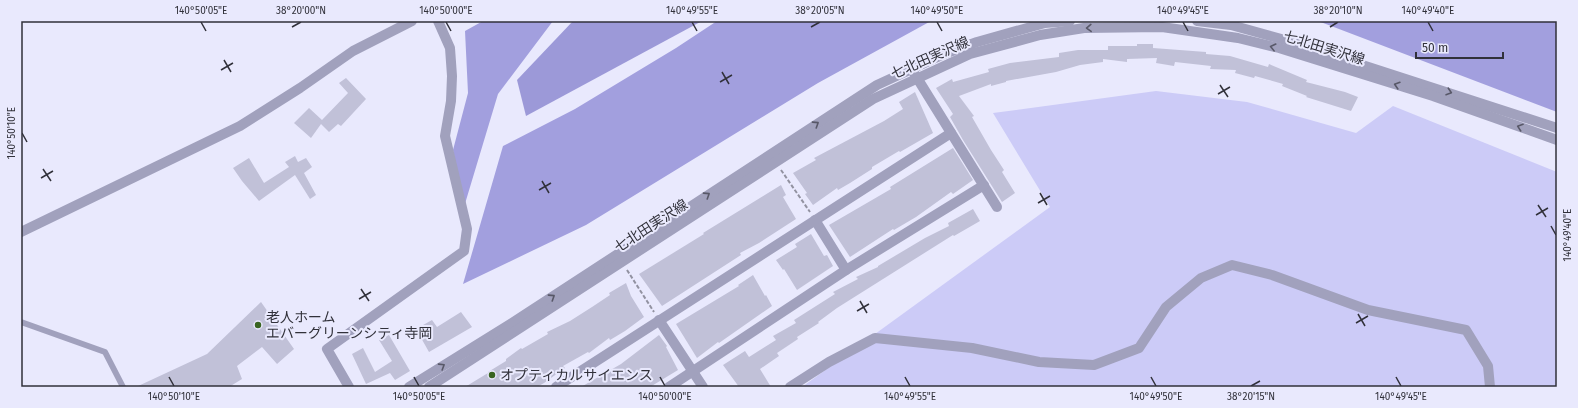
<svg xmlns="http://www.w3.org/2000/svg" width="1578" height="408" viewBox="0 0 1578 408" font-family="'Fira Sans','Noto Sans JP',sans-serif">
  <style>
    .green { fill: #cccbf7 }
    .forest { fill: #a29fde }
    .water { fill: #9c99d8 }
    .building { fill: #c1c1d8 }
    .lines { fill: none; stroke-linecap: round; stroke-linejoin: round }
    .path { stroke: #9292a1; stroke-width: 2; stroke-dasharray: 4 2; stroke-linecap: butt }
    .lane { stroke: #a1a1bd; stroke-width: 6 }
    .street { stroke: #a1a1bd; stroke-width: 10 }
    .oneway { stroke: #585868 }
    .ticks { fill: none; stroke: #31313a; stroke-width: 1.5 }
    .poi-dot { fill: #396421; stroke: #e9e9fd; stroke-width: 1.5 }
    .labels { text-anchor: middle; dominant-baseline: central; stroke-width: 4; stroke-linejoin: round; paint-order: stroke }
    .street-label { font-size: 14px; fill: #31313a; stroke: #e9e9fd }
    .poi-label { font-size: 14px; fill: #31313a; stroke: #e9e9fd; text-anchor: start }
    .neatline { fill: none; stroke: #31313a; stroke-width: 1.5 }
    .ticks-label { font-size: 10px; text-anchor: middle; fill: #31313a }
  </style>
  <rect width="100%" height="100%" fill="#e9e9fd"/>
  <polygon class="green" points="1156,91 1247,102 1356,133 1393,106 1557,172 1557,387 802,387 1050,207 993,113"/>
  <g class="forest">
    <polygon points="483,21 553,21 498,94 464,207 453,150 468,93 465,31"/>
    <polygon points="717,21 931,21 818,83 586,225 463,284 503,146 575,109 676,48"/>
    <polygon points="1318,21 1557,21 1557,112"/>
  </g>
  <polygon class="water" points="573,21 702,21 526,116 517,80"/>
  <g class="building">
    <polygon points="1137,44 1153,44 1153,48 1206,52 1206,54 1230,56 1268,67 1269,64 1307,80 1306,82 1345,92 1358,97 1351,111 1306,97 1307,96 1282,86 1283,84 1255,76 1254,78 1235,73 1236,70 1210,69 1211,66 1175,62 1174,66 1156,63 1157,58 1127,59 1127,62 1103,59 1103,62 1080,65 1056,72 1006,81 1006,82 991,86 991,84 959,96 974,116 972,117 991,150 1004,170 1002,172 1015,193 1002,202 963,140 950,117 953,114 936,88 952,79 953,82 989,72 988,69 1010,63 1059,57 1059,53 1078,50 1108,50 1108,46 1137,46"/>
    <polygon points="346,78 366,99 341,126 338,124 329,132 321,124 311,138 294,123 309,108 322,120 348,93 339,83"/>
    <polygon points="915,92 933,133 900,152 899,151 872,167 872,169 850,183 838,190 837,188 813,205 805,194 807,193 793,173 816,160 814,158 884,121 903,109 899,102"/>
    <polygon points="953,148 973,180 953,194 951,192 916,217 894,230 893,229 850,257 829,225 891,189 890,187"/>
    <polygon points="295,156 298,162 306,158 312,167 304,173 316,195 310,199 295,175 259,201 242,181 233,168 249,158 264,183 289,167 285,162"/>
    <polygon points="781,185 786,195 783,197 796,219 759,243 740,253 741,255 662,306 639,274 704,234 703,233"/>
    <polygon points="973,209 980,221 954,236 953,235 837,308 818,322 819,323 797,337 798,339 777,353 779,356 760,369 771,387 739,387 723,365 745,351 749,357 776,340 773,336 796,323 794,320 835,294 833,292 858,279 856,277 878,267 878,266 925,238 949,226 948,223"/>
    <polygon points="811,234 824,256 827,255 833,266 797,290 784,269 783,270 776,260 797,247 795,244"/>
    <polygon points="753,275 765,296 766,295 772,306 719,343 718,342 697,358 676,324 739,286 738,285"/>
    <polygon points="626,283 631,296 644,317 625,331 610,340 609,338 589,353 588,352 563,366 565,368 544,383 537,387 465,387 488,373 488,372 506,361 506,359 521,348 522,349 548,334 547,332 570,321 592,307 610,295 609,293"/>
    <polygon points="261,302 294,349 277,364 262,347 237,366 242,379 229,387 136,387 207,354"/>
    <polygon points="461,312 472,327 429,352 416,329 432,320 437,327"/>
    <polygon points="389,335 410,371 395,380 390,373 366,384 352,354 363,348 375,372 392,361 379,340"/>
    <polygon points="659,335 667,346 666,347 678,370 650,387 581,387 621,364"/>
  </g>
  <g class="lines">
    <g class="path">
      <polyline points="781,170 810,212"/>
      <polyline points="627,270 654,312"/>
    </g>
    <polyline class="lane" points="21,322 105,352 123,387"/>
    <g class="street">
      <polyline points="1197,21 1231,25 1285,40 1557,128"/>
      <polyline points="914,73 997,207"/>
      <polyline points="815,220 846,270"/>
      <polyline points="21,232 240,126 300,88 353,51 412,21"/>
      <polyline points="659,320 703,387"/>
      <polyline points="349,387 327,349 464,251 467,229 445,136 451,101 452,76 450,48 438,21"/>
      <polyline points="409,387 512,323 877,85 944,54 977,42 1045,23 1070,21"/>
      <polyline points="429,387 873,99 970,54 1040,35 1084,28 1162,27 1238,38 1279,48 1433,96 1557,140"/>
      <polyline points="556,387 951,133"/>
      <polyline points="669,387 846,270 984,185"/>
      <polyline points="790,387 829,362 875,338 972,348 1039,362 1094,365 1139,348 1166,307 1201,278 1232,265 1272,275 1368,310 1466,330 1488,366 1490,387"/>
    </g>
  </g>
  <defs><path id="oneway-chevron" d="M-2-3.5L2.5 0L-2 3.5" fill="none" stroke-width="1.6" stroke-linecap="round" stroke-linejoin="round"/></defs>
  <g class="oneway">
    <use href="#oneway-chevron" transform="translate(1089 28) rotate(178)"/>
    <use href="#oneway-chevron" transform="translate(1273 47) rotate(-166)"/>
    <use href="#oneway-chevron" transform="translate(1397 85) rotate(-163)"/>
    <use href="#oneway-chevron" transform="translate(1449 92) rotate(18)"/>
    <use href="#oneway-chevron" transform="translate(816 124) rotate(-33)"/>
    <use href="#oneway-chevron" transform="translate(1520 127) rotate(-161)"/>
    <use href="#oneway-chevron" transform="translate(707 195) rotate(-33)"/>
    <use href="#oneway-chevron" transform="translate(552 297) rotate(-33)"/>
    <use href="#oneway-chevron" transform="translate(442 366) rotate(-32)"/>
  </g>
  <path class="ticks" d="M201,22l5,9M446,22l5,9M692,22l5,9M937,22l5,9M1183,22l5,9M1428,22l5,9M292,27l9,-5M811,27l9,-5M1330,27l8,-5M224,60l7,12M221,70l12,-7M722,72l7,12M720,82l12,-7M1220,85l8,12M1218,94l12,-7M22,133l5,9M43,169l8,12M41,178l12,-7M542,181l7,12M539,190l12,-7M1040,193l7,12M1038,203l12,-7M1538,205l8,12M1536,215l12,-7M1551,226l5,9M361,289l8,12M359,299l12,-7M860,301l7,12M857,311l12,-7M1358,314l7,12M1356,323l12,-7M169,377l5,9M414,377l5,9M660,377l5,9M905,377l5,9M1151,377l5,9M1396,377l5,9M1251,386l9,-5"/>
  <g class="poi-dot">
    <circle cx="258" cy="325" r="4"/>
    <circle cx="492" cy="375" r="4"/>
  </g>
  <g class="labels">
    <g class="street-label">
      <text transform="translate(1324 48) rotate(17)">七北田実沢線</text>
      <text transform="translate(930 58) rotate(-24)">七北田実沢線</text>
      <text transform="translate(651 226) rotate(-33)">七北田実沢線</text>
    </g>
    <g class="poi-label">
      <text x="266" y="317">老人ホーム<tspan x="266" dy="16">エバーグリーンシティ寺岡</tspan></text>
      <text x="500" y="375">オプティカルサイエンス</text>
    </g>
  </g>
  <rect width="1578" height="408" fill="none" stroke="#e9e9fd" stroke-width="44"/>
  <path d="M1416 52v6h87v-6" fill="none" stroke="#31313a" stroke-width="2"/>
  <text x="1422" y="52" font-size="12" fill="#31313a" stroke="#e9e9fd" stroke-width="3" paint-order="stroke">50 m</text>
  <rect x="22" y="22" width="1534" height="364" class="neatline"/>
  <g class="ticks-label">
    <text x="201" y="14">140°50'05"E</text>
    <text x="301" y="14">38°20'00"N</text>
    <text x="446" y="14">140°50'00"E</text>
    <text x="692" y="14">140°49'55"E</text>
    <text x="820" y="14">38°20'05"N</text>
    <text x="937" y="14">140°49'50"E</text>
    <text x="1183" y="14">140°49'45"E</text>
    <text x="1338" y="14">38°20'10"N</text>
    <text x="1428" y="14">140°49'40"E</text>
    <text transform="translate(11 133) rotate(-90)" y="4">140°50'10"E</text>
    <text transform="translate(1567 235) rotate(-90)" y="4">140°49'40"E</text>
    <text x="174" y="400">140°50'10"E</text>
    <text x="419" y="400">140°50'05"E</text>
    <text x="665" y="400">140°50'00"E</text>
    <text x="910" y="400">140°49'55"E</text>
    <text x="1156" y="400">140°49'50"E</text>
    <text x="1251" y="400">38°20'15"N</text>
    <text x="1401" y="400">140°49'45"E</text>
  </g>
</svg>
